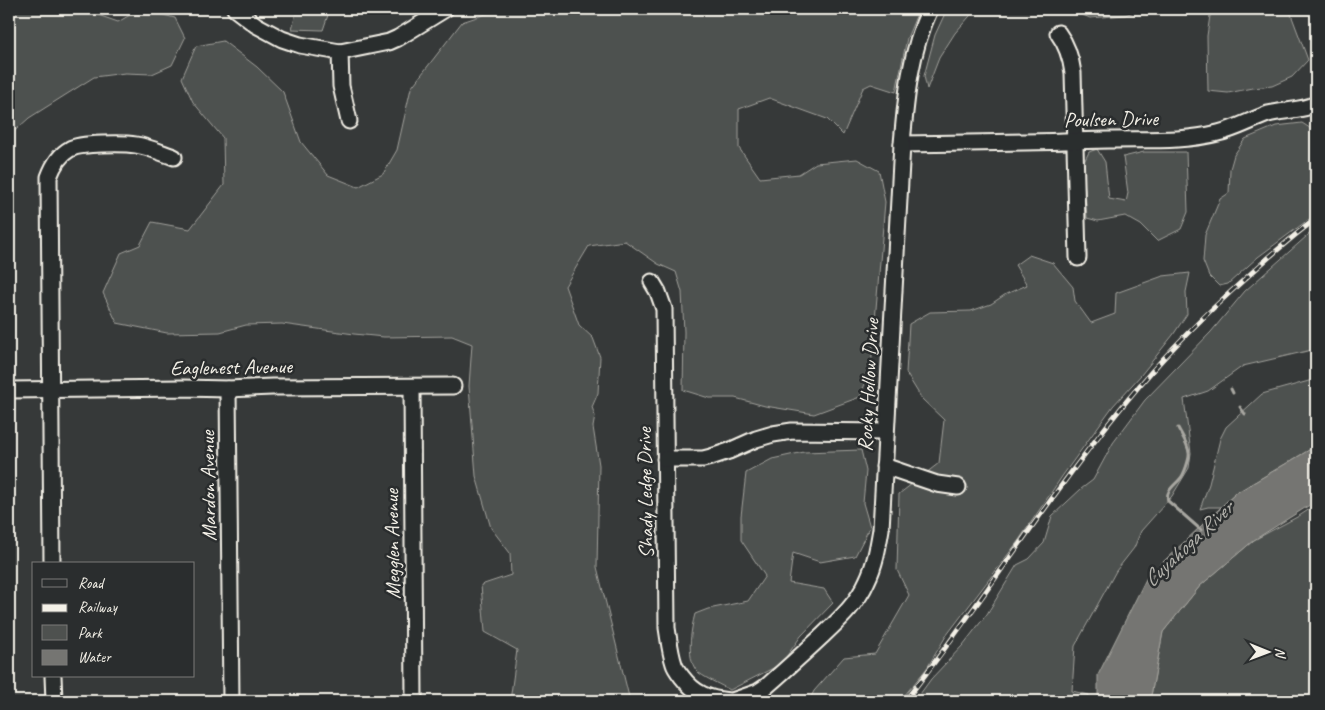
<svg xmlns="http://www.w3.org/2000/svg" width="1325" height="710" viewBox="0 0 1325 710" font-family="Caveat,sans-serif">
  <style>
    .green { fill: #4e514f; stroke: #a1a19c }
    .water { fill: #757572; stroke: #a8a7a1 }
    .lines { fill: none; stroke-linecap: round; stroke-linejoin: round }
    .stream { stroke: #a8a7a1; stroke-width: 3 }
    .minor-casing { stroke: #f4f1e8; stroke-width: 19 }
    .minor { stroke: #2a2d2e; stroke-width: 15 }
    .rail-casing { stroke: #f4f1e8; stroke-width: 5 }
    .rail { stroke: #2a2d2e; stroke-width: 3; stroke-dasharray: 9; stroke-linecap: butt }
    .labels { text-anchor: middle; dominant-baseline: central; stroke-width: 5; stroke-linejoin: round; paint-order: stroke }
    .street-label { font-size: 21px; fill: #f4f1e8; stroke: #2a2d2e }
    .water-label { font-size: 22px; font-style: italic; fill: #b4b3ad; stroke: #2a2d2e }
  </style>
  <rect width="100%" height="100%" fill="#363939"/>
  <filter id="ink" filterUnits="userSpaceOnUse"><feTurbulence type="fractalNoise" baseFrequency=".02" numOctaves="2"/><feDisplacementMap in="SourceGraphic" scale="10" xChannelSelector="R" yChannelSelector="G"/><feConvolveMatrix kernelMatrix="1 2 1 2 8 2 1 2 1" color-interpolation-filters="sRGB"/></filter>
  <g filter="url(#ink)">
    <g class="green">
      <polygon points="9,9 97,9 98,15 118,22 140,9 175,18 185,38 172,65 152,74 125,73 94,77 29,118 9,136"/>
      <polygon points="297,9 330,9 323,30 292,29"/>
      <polygon points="510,9 576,9 609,11 664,9 919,9 907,38 896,92 871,84 863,88 843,135 827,119 769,98 739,109 739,148 760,178 799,174 816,163 857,159 879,171 885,202 871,368 860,397 814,414 765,406 735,398 709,398 683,390 684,332 682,292 676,272 658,264 625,241 589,246 565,286 579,325 593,338 600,357 598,393 592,407 595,416 593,427 599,465 597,567 630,701 510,701 517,650 485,632 481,585 511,575 510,553 491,528 476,476 469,386 472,344 452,336 384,337 354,334 282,324 246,325 220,332 167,333 117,323 103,293 121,253 140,245 152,222 190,229 224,185 223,138 193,102 182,78 196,46 223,41 257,67 283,92 301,142 328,175 358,187 383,174 397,150 411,88 462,22 486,14"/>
      <polygon points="947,9 976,9 955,33 939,58 927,89 924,76 935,35"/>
      <polygon points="1068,9 1142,9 1125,15 1090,18"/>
      <polygon points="1211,9 1289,9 1308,60 1292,77 1272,86 1253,88 1228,93 1208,91 1207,36"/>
      <polygon points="1302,123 1316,132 1314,170 1316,170 1316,214 1258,257 1228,284 1219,286 1209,276 1203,261 1205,235 1220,199 1229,193 1230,169 1234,155 1245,139 1276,126"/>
      <polygon points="1097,149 1105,162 1109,199 1126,202 1128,193 1123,157 1144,152 1186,152 1188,212 1181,229 1157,241 1141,225 1125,216 1098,221 1087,218 1083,164 1089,152"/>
      <polygon points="1316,228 1316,349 1243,366 1208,391 1184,399 1191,453 1189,468 1172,496 1141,531 1134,548 1116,571 1075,646 1072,691 1089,695 1088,701 915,701 931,679 963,645 987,614 1017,565 1029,559 1044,543 1052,516 1081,489 1093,480 1113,443 1145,400 1211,332 1245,291"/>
      <polygon points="1029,255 1053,263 1073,287 1075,301 1091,323 1115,314 1116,293 1163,276 1190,273 1186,292 1187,314 1173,335 1141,375 1113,406 1063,475 1019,540 946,636 927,668 900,701 809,701 814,691 844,657 875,654 909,595 897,570 899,494 939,463 944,420 922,399 906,373 909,324 930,312 971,311 991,304 1006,294 1027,285 1015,265"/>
      <polygon points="1316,379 1316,446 1236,493 1221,507 1208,507 1200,509 1209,484 1220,439 1226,427 1262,394"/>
      <path d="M861,450l5,21 -3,32 7,24 -15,29 -35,6 -27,-9 -4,30 35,6 9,14 -32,33 -20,28 -51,26c-9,-5 -23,-11 -31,-17 -14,-11 -8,-44 -4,-59l13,-5 40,-8 17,-25 -24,-36v-24l5,-43 26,-14 32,-7z"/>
      <polygon points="1316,505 1316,701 1150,701 1163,632 1200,586 1254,540 1299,516"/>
    </g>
    <polygon class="water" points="1316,446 1316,501 1254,540 1200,586 1163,632 1150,701 1098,701 1098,675 1147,577 1236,493"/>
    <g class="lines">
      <g class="stream">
        <polyline points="1231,389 1233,393"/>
        <polyline points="1240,407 1245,414"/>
        <path d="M1178,428c4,8 10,16 11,25 1,5 -5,22 -9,26 -6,7 -15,12 -12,22l33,29"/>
      </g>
      <g class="minor-casing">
        <g id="minor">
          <polyline points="235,9 256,25 282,39 300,45 340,52 389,42 398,38 445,9"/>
          <path d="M1058,33c9,12 13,25 15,40l5,185"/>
          <polyline points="340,52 341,86 349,121"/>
          <path d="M902,144c69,-1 137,-2 206,-4 36,-1 75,2 110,-7 18,-4 33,-13 50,-19 15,-4 34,-3 48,-10"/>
          <path d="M652,282l6,10 6,17 3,319c2,12 3,24 7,36 1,4 5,9 8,13 13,17 26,22 47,24"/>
          <polyline points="412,387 414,701"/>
          <polyline points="228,389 231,701"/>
          <polyline points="9,390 183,388 228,389 272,387 453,386"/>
          <polyline points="665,459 703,459 711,457 729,451 756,439 773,434 792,431 886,432"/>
          <polyline points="884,466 937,484 958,487"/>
          <path d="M52,564l-3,-387c4,-11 10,-22 21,-28 10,-6 54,-6 66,-4 13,2 26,8 38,12"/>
          <polyline points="53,676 54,701"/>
          <path d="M732,701l26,-9 9,-6c18,-16 36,-32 54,-49 18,-17 36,-33 46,-56 8,-16 11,-34 14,-52l21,-385c4,-47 8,-92 28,-135"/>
        </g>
      </g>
      <use href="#minor" class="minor"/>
      <g class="rail-casing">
        <path id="rail" d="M905,701c81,-103 150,-216 235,-316 33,-39 69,-74 107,-108 22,-20 44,-40 69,-58"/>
      </g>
      <use href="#rail" class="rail"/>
    </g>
  </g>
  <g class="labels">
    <g class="street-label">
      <text transform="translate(1111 119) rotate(-1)">Poulsen Drive</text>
      <text transform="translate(231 367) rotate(-1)">Eaglenest Avenue</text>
      <text transform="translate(868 385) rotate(-87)">Rocky Hollow Drive</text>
      <text transform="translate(208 486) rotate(-91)">Mardon Avenue</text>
      <text transform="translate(645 493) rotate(-91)">Shady Ledge Drive</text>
      <text transform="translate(392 544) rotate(-91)">Megglen Avenue</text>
    </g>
    <g class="water-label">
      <text transform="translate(1188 544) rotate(-43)">Cuyahoga River</text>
    </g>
  </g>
  <rect width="1325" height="710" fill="none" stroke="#2a2d2e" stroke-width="30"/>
  <rect x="15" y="15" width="1295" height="680" fill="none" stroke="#f4f1e8" stroke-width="2" filter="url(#ink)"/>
  <rect x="32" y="562" width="162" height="115" fill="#2a2d2e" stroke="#7b7b78"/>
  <rect x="42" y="579" width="25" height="8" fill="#2a2d2e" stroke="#7b7b78"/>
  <text x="78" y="588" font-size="15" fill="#f4f1e8">Road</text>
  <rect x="42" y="604" width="25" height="8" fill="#f4f1e8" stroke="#7b7b78"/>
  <text x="78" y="612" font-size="15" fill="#f4f1e8">Railway</text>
  <rect x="42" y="625" width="25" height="15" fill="#4e514f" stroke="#7b7b78"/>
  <text x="78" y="638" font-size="15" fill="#f4f1e8">Park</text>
  <rect x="42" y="650" width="25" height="15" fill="#757572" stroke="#7b7b78"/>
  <text x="78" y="662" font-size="15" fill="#f4f1e8">Water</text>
  <g transform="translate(1268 652) rotate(91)" stroke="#2a2d2e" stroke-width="4" paint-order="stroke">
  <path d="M0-4L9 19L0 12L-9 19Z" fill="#f4f1e8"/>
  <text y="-8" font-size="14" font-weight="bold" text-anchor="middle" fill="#f4f1e8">N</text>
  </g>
</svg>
